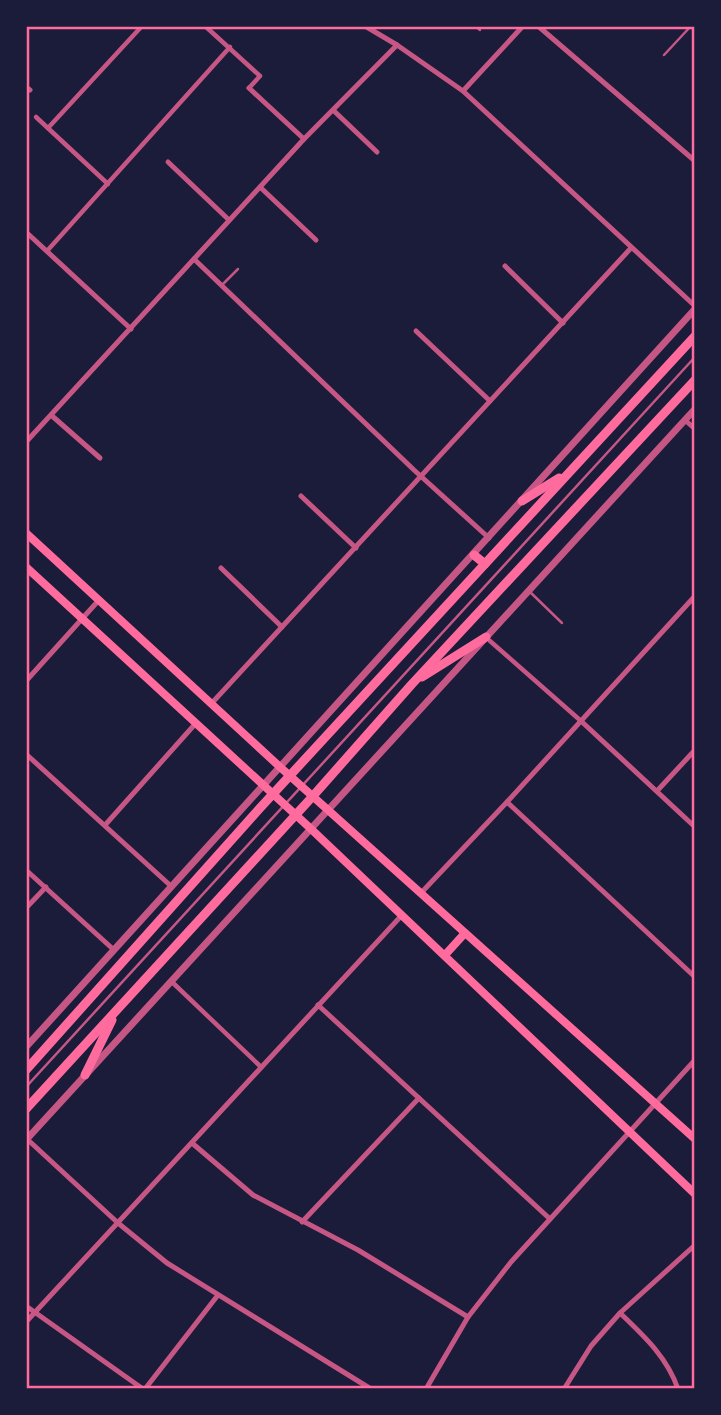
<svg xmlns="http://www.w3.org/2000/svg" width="721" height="1415" viewBox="0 0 721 1415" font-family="Helvetica,sans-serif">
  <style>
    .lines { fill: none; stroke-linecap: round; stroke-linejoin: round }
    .service { stroke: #c65784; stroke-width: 2.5 }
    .pedestrian { stroke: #c65784; stroke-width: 4.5 }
    .minor { stroke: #c65784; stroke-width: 5 }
    .tertiary { stroke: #c65784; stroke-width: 7 }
    .secondary { stroke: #ff6b9d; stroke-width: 8 }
    .primary { stroke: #ff6b9d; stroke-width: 9 }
    .neatline { fill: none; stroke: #ff6b9d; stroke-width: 2.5 }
  </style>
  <rect width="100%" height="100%" fill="#1b1b3a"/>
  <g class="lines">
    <g class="service">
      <polyline points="475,26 480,30"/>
      <polyline points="664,55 691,26"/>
      <polyline points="223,284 238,269"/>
      <polyline points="529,591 562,623"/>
      <polyline points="26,1087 695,357"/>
    </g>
    <g class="pedestrian">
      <polyline points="205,26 260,76 249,88"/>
      <polyline points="36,117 108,184"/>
      <polyline points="48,128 142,26"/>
      <polyline points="47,251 230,47"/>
      <polyline points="490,641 581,721"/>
      <polyline points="171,981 261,1067"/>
    </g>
    <g class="minor">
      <polyline points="365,26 397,45 463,91 695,306"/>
      <polyline points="538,26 695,161"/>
      <polyline points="26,87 30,90"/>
      <polyline points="249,88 304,139"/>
      <polyline points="463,91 523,26"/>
      <polyline points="333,110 377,152"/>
      <polyline points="168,162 229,220"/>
      <polyline points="260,187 316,240"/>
      <polyline points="26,232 131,329"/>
      <polyline points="194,259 414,470 489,538"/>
      <polyline points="505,266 563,323"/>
      <polyline points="416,331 490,401"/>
      <polyline points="51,415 100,458"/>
      <polyline points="685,420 695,429"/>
      <polyline points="26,442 304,139 397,45"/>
      <polyline points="301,496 356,548"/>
      <polyline points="221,568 282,627"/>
      <polyline points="26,681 99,600"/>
      <polyline points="211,704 631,248"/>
      <polyline points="581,721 695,827"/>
      <polyline points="26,754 172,887"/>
      <polyline points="657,791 695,750"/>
      <polyline points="507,802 695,977"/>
      <polyline points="106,824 196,723"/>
      <polyline points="26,870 114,950"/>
      <polyline points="421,893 507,802 695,596"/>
      <polyline points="26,908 46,887"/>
      <polyline points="318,1005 550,1219"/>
      <polyline points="27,1139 118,1223 167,1263 371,1389"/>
      <polyline points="192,1143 253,1195 358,1250 468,1317"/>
      <polyline points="302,1222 419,1098"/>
      <polyline points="26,1306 143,1389"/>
      <path d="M620,1313c24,23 47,44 58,76"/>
      <polyline points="26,1322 402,915"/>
      <polyline points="145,1389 218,1295"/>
      <polyline points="426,1389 468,1317 511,1262 695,1060"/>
      <polyline points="564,1389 591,1346 620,1313 695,1245"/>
    </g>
    <g class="tertiary">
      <polyline points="26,1047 695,309"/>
      <polyline points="26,1140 695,409"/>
    </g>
    <g class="secondary">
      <polyline points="26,533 280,767 695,1139"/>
      <polyline points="26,567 310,828 695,1194"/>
      <polyline points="445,955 465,933"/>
    </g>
    <g class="primary">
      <polyline points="522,501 559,478"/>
      <polyline points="474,555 485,564"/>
      <polyline points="422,677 486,637"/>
      <polyline points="26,1070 260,808 695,336"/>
      <polyline points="85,1075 112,1020"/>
      <polyline points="26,1109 313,796 412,684 695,380"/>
    </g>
  </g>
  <rect width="721" height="1415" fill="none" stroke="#1b1b3a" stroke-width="56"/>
  <rect x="28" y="28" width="665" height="1359" class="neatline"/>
</svg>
